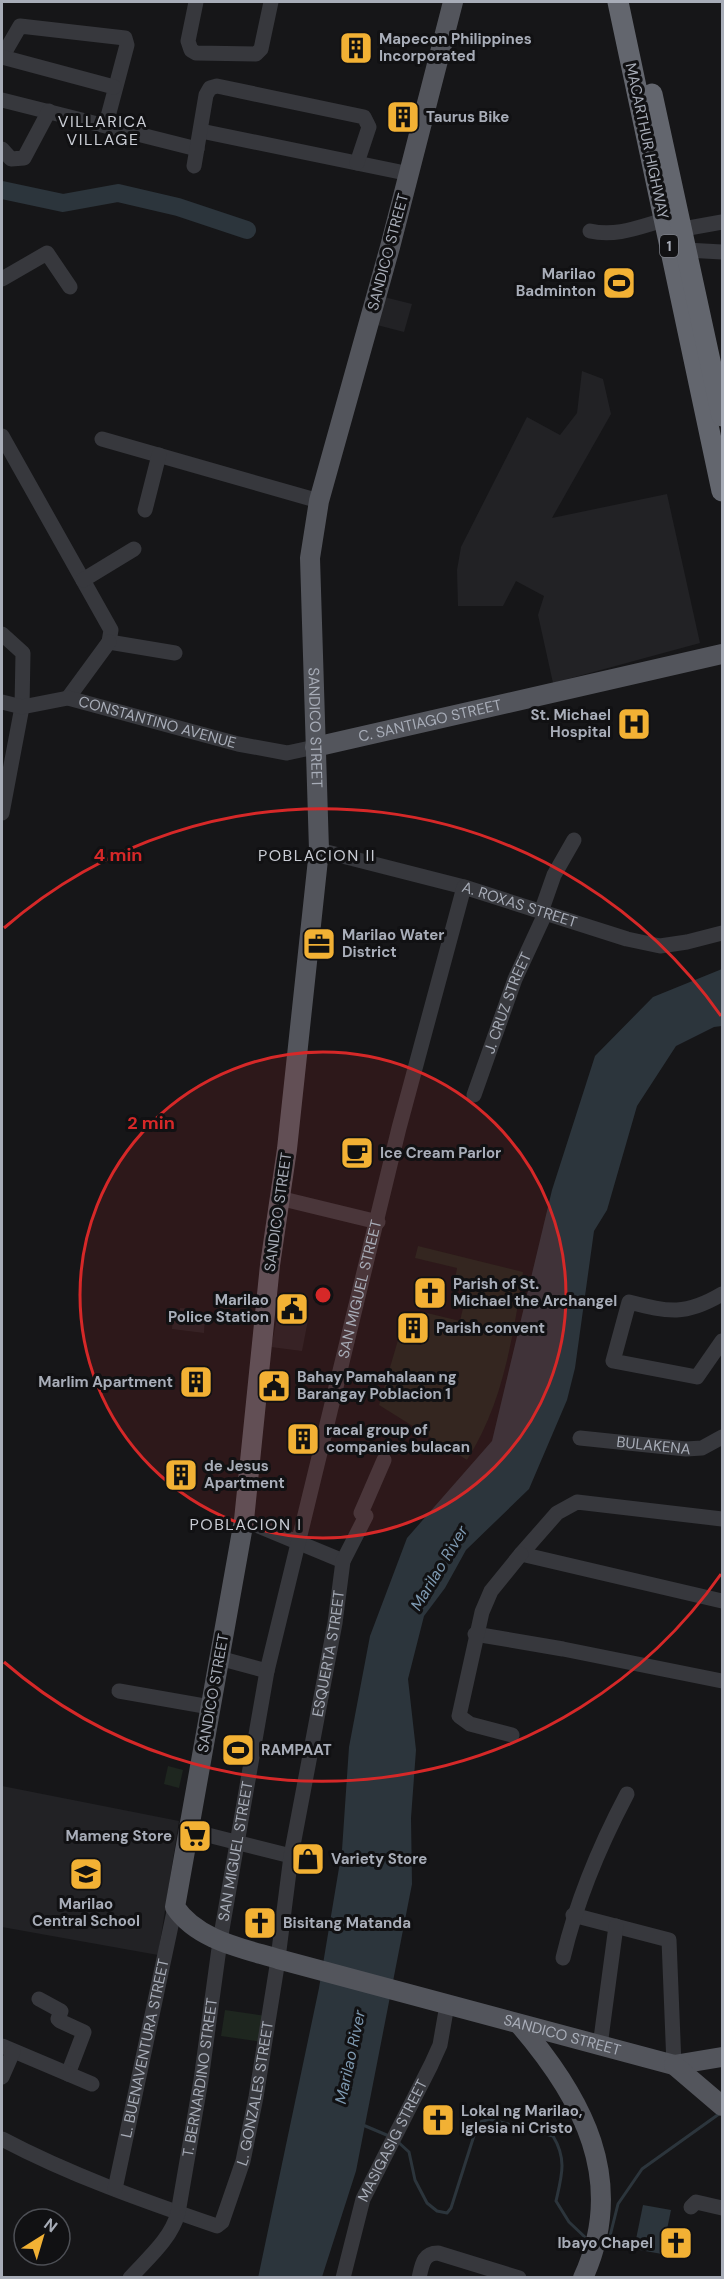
<svg xmlns="http://www.w3.org/2000/svg" width="724" height="2279" viewBox="0 0 724 2279" font-family="'DM Sans',sans-serif">
  <style>
    .built { fill: #222225 }
    .green { fill: #1e261f }
    .water { fill: #2c353c }
    .lines { fill: none; stroke-linecap: round; stroke-linejoin: round }
    .stream { stroke: #2c353c; stroke-width: 3 }
    .river { stroke: #2c353c; stroke-width: 18 }
    .minor { stroke: #37383d; stroke-width: 15 }
    .major { stroke: #53555c; stroke-width: 20 }
    .highway { stroke: #63666e; stroke-width: 21 }
    .ring { fill: none; stroke: #d62828; stroke-width: 3 }
    .labels { text-anchor: middle; dominant-baseline: central; stroke-width: 6; stroke-linejoin: round; paint-order: stroke }
    .shield { fill: #111113; stroke: #7b7e86; stroke-width: 1.5 }
    .shield-label { font-size: 14px; font-weight: bold; fill: #a8adb8 }
    .poi-label { font-size: 15px; font-weight: bold; fill: #a8adb8; stroke: #111113; text-anchor: start }
    .street-label { font-size: 15px; fill: #a8adb8; stroke: #111113 }
    .neighbourhood-label { font-size: 16px; letter-spacing: 1.5px; fill: #c9ccd4; stroke: #111113 }
    .water-label { font-size: 16px; font-style: italic; fill: #7f9bb3; stroke: #111113 }
    .centre { fill: #d62828; stroke: #111113; stroke-width: 3 }
    .ring-label { font-size: 18px; text-anchor: middle; font-weight: bold; fill: #d62828; stroke: #111113; stroke-width: 6; stroke-linejoin: round; paint-order: stroke }
  </style>
  <rect width="100%" height="100%" fill="#161618"/>
  <g class="built">
    <polygon points="384,297 412,304 404,332 377,325"/>
    <polygon points="582,371 603,379 611,414 552,518 667,494 700,643 553,683 538,615 544,596 516,581 503,606 458,606 457,570 461,547 527,417 560,435 577,413"/>
    <polygon points="180,1308 192,1309 192,1316 205,1318 204,1333 172,1329 174,1311 180,1312"/>
    <polygon points="278,1314 308,1320 302,1351 271,1347"/>
    <polygon points="2,1786 179,1821 158,1955 2,1927"/>
  </g>
  <g class="green">
    <path d="M418,1246l105,26c-10,65 -20,132 -56,188l-88,-55 19,-65 23,5 6,-32 33,8 9,-39 -14,-3 2,-11 -42,-10z"/>
    <polygon points="168,1766 183,1770 179,1788 164,1784"/>
    <polygon points="225,2010 266,2016 262,2042 221,2036"/>
  </g>
  <g class="water">
    <polygon points="722,969 722,1026 714,1027 676,1046 637,1106 607,1210 594,1231 575,1368 567,1400 529,1489 466,1550 445,1588 424,1616 408,1679 416,1750 411,1818 412,1884 356,2171 322,2277 258,2278 319,1988 342,1850 349,1747 370,1636 407,1538 492,1441 552,1190 595,1056 653,997"/>
    <polygon points="643,2205 671,2210 662,2254 634,2249"/>
  </g>
  <g class="lines">
    <g class="stream">
      <polyline points="363,2125 389,2136"/>
      <path d="M397,2141l12,11 6,28 12,23 10,8 10,2 4,-5 27,-85 11,-4 64,17c14,23 9,39 3,65l13,21 19,18"/>
      <polyline points="602,2242 610,2236 618,2204 642,2169 719,2114"/>
    </g>
    <polyline class="river" points="2,190 63,203 118,193 178,207 247,230"/>
    <g class="minor">
      <polyline points="196,2 188,41 191,50 196,53 256,54 261,49 271,2"/>
      <polyline points="2,57 20,26 125,38 127,45 106,124"/>
      <polyline points="2,57 114,87"/>
      <polyline points="2,100 197,149"/>
      <polyline points="201,131 410,174"/>
      <polyline points="2,149 11,159 24,158 49,111"/>
      <polyline points="194,166 206,95 210,88 217,86 364,117 369,127 357,163"/>
      <path d="M590,231c26,6 49,-4 74,-11"/>
      <polyline points="672,231 722,222"/>
      <polyline points="686,250 722,252"/>
      <polyline points="2,279 47,253 70,287"/>
      <polyline points="2,436 111,630 109,642 175,653"/>
      <polyline points="102,439 319,501"/>
      <polyline points="145,510 159,455"/>
      <polyline points="83,580 134,549"/>
      <polyline points="2,634 23,653 22,707 2,813"/>
      <polyline points="68,698 109,642"/>
      <path id="s1" d="M2,702l20,5 46,-9 170,46 49,9 28,-6"/>
      <path id="s2" d="M319,850l145,37 163,52 33,7 27,-4 35,-9"/>
      <polyline points="541,912 554,875 574,840"/>
      <path id="s3" d="M474,1095l41,-116 30,-65"/>
      <polyline points="279,1198 378,1222"/>
      <path d="M722,1294c-37,22 -53,18 -93,8l-16,59 84,16 25,-36"/>
      <path id="s4" d="M580,1438l106,11 16,-1 20,-11"/>
      <polyline points="722,1519 577,1502 557,1513 521,1554 722,1601"/>
      <polyline points="244,1520 343,1561"/>
      <polyline points="475,1634 563,1649 722,1681"/>
      <polyline points="219,1658 267,1671"/>
      <polyline points="119,1691 210,1707"/>
      <polyline points="512,1735 470,1724 459,1716 482,1612 491,1591 521,1554"/>
      <polyline points="188,1830 291,1856"/>
      <polyline points="573,1915 669,1940 674,2065"/>
      <path d="M563,1958c14,-59 36,-111 64,-164"/>
      <polyline points="39,1999 61,2011 58,2019 60,2021 84,2032 68,2074"/>
      <polyline points="2,2046 92,2084"/>
      <polyline points="600,2046 616,1926"/>
      <polyline points="2,2077 13,2052"/>
      <path id="s5" d="M2,2139c68,36 142,62 215,87l5,-4 21,-61 13,-64 21,-131 14,-110 44,-233 8,-62 23,-45 -5,-3 23,-53"/>
      <path id="s6" d="M115,2189l60,-282"/>
      <polyline points="691,2207 696,2202 722,2208"/>
      <path id="s7" d="M130,2278c18,-20 41,-39 48,-65l23,-133 19,-139 47,-270 132,-543 65,-241"/>
      <path id="s8" d="M343,2278l20,-79 68,-134 9,-20 7,-40"/>
      <path d="M419,2278c3,-13 4,-25 19,-25l81,25"/>
    </g>
    <g class="major">
      <path id="s9" d="M453,2l-63,245 -71,254 -9,57 9,292 -32,299 -17,116 -26,255 -69,387c22,33 67,41 103,52l396,106 48,-8"/>
      <path id="s10" d="M315,747l407,-93"/>
      <path d="M519,2024c63,73 109,156 64,254"/>
      <polyline points="674,2065 722,2106"/>
    </g>
    <g class="highway">
      <polyline points="618,2 722,491"/>
      <polyline points="652,94 722,416"/>
    </g>
  </g>
  <circle cx="323" cy="1295" r="243" fill="#d62828" fill-opacity=".12"/>
  <g class="ring">
    <circle cx="323" cy="1295" r="243"/>
    <path d="M721 1574A486 486 0 0 1 4 1662M4 928A486 486 0 0 1 721 1016"/>
  </g>
  <defs>
    <g id="building-square" transform="scale(1.725)"><rect x="-9" y="-9" width="18" height="18" rx="4" fill="#f2b134" stroke="#111113"/><path d="M-4-6H4V6H1V3H-1V6H-4ZM-2.5-4.3h1.7v1.8h-1.7ZM.8-4.3h1.7v1.8H.8ZM-2.5-1h1.7V.8h-1.7ZM.8-1h1.7V.8H.8Z" fill="#111"/></g>
    <g id="stadium-square" transform="scale(1.725)"><rect x="-9" y="-9" width="18" height="18" rx="4" fill="#f2b134" stroke="#111113"/><path d="M0-5a6.5 5 0 1 0 0 10a6.5 5 0 1 0 0-10ZM-3.5-1.8h7v3.6h-7Z" fill="#111"/></g>
    <g id="hospital-square" transform="scale(1.725)"><rect x="-9" y="-9" width="18" height="18" rx="4" fill="#f2b134" stroke="#111113"/><path d="M-5-5h3v3.5h4V-5h3V5h-3V1.5h-4V5h-3Z" fill="#111"/></g>
    <g id="office-square" transform="scale(1.725)"><rect x="-9" y="-9" width="18" height="18" rx="4" fill="#f2b134" stroke="#111113"/><path d="M-6-3h4V-5.5h4V-3h4V5H-6ZM-1-4.5V-3h2v-1.5ZM-6 0V1H6V0Z" fill="#111"/></g>
    <g id="cafe-square" transform="scale(1.725)"><rect x="-9" y="-9" width="18" height="18" rx="4" fill="#f2b134" stroke="#111113"/><path d="M-5.5-4.5H6V0H3Q3 3.5 0 3.5H-2.5Q-5.5 3.5-5.5 0ZM3-3.2v2h1.7v-2ZM-6 4.5H4V6H-6Z" fill="#111"/></g>
    <g id="church-square" transform="scale(1.725)"><rect x="-9" y="-9" width="18" height="18" rx="4" fill="#f2b134" stroke="#111113"/><path d="M-1.2-6h2.4v3.5h3.3v2.4h-3.3V6h-2.4V-.1h-3.3v-2.4h3.3Z" fill="#111"/></g>
    <g id="civic-square" transform="scale(1.725)"><rect x="-9" y="-9" width="18" height="18" rx="4" fill="#f2b134" stroke="#111113"/><path d="M-.6-6.5H3V-4.5H.6V-3L4-1V1h2V6H-6V1h2V-1L-.6-3ZM-1.2 2.5V6h2.4V2.5Z" fill="#111"/></g>
    <g id="supermarket-square" transform="scale(1.725)"><rect x="-9" y="-9" width="18" height="18" rx="4" fill="#f2b134" stroke="#111113"/><path d="M-6-5.5h2.5l.6 2H6L4.5 2H-2.5L-4.4-4H-6ZM-1.5 3.2a1.3 1.3 0 1 0 .1 0ZM3 3.2a1.3 1.3 0 1 0 .1 0Z" fill="#111"/></g>
    <g id="shop-square" transform="scale(1.725)"><rect x="-9" y="-9" width="18" height="18" rx="4" fill="#f2b134" stroke="#111113"/><path d="M-5-2.5h2.3a2.7 3.5 0 0 1 5.4 0H5L5.5 6h-11ZM-1.5-2.5h3a1.5 2.3 0 0 0-3 0Z" fill="#111"/></g>
    <g id="school-square" transform="scale(1.725)"><rect x="-9" y="-9" width="18" height="18" rx="4" fill="#f2b134" stroke="#111113"/><path d="M0-5L7-2L0 1L-7-2ZM-4 1L0 2.5L4 1V4Q0 6-4 4Z" fill="#111"/></g>
  </defs>
  <g fill-rule="evenodd">
    <use href="#building-square" x="356" y="48"/>
    <use href="#building-square" x="403" y="117"/>
    <use href="#stadium-square" x="619" y="283"/>
    <use href="#hospital-square" x="634" y="724"/>
    <use href="#office-square" x="319" y="944"/>
    <use href="#cafe-square" x="357" y="1153"/>
    <use href="#church-square" x="430" y="1293"/>
    <use href="#civic-square" x="292" y="1309"/>
    <use href="#building-square" x="413" y="1328"/>
    <use href="#building-square" x="196" y="1382"/>
    <use href="#civic-square" x="274" y="1386"/>
    <use href="#building-square" x="303" y="1439"/>
    <use href="#building-square" x="181" y="1475"/>
    <use href="#stadium-square" x="238" y="1750"/>
    <use href="#supermarket-square" x="195" y="1836"/>
    <use href="#shop-square" x="308" y="1859"/>
    <use href="#school-square" x="86" y="1874"/>
    <use href="#church-square" x="260" y="1923"/>
    <use href="#church-square" x="438" y="2120"/>
    <use href="#church-square" x="676" y="2243"/>
  </g>
  <g class="labels">
    <rect class="shield" x="660" y="235" width="18" height="22" rx="4.5"/>
    <g class="shield-label">
      <text x="669" y="246">1</text>
    </g>
    <g class="poi-label">
      <text x="379" y="39">Mapecon Philippines<tspan x="379" dy="17">Incorporated</tspan></text>
      <text x="426" y="117">Taurus Bike</text>
      <text x="596" y="274" text-anchor="end">Marilao<tspan x="596" dy="17">Badminton</tspan></text>
      <text x="611" y="715" text-anchor="end">St. Michael<tspan x="611" dy="17">Hospital</tspan></text>
      <text x="342" y="935">Marilao Water<tspan x="342" dy="17">District</tspan></text>
      <text x="380" y="1153">Ice Cream Parlor</text>
      <text x="453" y="1284">Parish of St.<tspan x="453" dy="17">Michael the Archangel</tspan></text>
      <text x="269" y="1300" text-anchor="end">Marilao<tspan x="269" dy="17">Police Station</tspan></text>
      <text x="436" y="1328">Parish convent</text>
      <text x="297" y="1377">Bahay Pamahalaan ng<tspan x="297" dy="17">Barangay Poblacion 1</tspan></text>
      <text x="173" y="1382" text-anchor="end">Marlim Apartment</text>
      <text x="326" y="1430">racal group of<tspan x="326" dy="17">companies bulacan</tspan></text>
      <text x="204" y="1466">de Jesus<tspan x="204" dy="17">Apartment</tspan></text>
      <text x="261" y="1750">RAMPAAT</text>
      <text x="172" y="1836" text-anchor="end">Mameng Store</text>
      <text x="331" y="1859">Variety Store</text>
      <text x="86" y="1904" text-anchor="middle">Marilao<tspan x="86" dy="17">Central School</tspan></text>
      <text x="283" y="1923">Bisitang Matanda</text>
      <text x="461" y="2111">Lokal ng Marilao,<tspan x="461" dy="17">Iglesia ni Cristo</tspan></text>
      <text x="653" y="2243" text-anchor="end">Ibayo Chapel</text>
    </g>
    <g class="street-label">
      <text transform="translate(647 141) rotate(78)">MACARTHUR HIGHWAY</text>
      <text transform="translate(388 252) rotate(-75)">SANDICO STREET</text>
      <text stroke="none"><textPath href="#s10" startOffset="118">C. SANTIAGO STREET</textPath></text>
      <text stroke="none"><textPath href="#s1" startOffset="160">CONSTANTINO AVENUE</textPath></text>
      <text stroke="none"><textPath href="#s9" startOffset="744">SANDICO STREET</textPath></text>
      <text stroke="none"><textPath href="#s2" startOffset="208">A. ROXAS STREET</textPath></text>
      <text stroke="none"><textPath href="#s3" startOffset="98">J. CRUZ STREET</textPath></text>
      <text transform="translate(278 1212) rotate(-82)">SANDICO STREET</text>
      <text stroke="none"><textPath href="#s7" startOffset="1024">SAN MIGUEL STREET</textPath></text>
      <text stroke="none"><textPath href="#s4" startOffset="74">BULAKENA</textPath></text>
      <text stroke="none"><textPath href="#s5" startOffset="818">ESQUERTA STREET</textPath></text>
      <text transform="translate(213 1693) rotate(-80)">SANDICO STREET</text>
      <text stroke="none"><textPath href="#s7" startOffset="448">SAN MIGUEL STREET</textPath></text>
      <text stroke="none"><textPath href="#s9" startOffset="2346">SANDICO STREET</textPath></text>
      <text stroke="none"><textPath href="#s6" startOffset="144">L. BUENAVENTURA STREET</textPath></text>
      <text stroke="none"><textPath href="#s7" startOffset="219">T. BERNARDINO STREET</textPath></text>
      <text stroke="none"><textPath href="#s5" startOffset="372">L. GONZALES STREET</textPath></text>
      <text stroke="none"><textPath href="#s8" startOffset="147">MASIGASIG STREET</textPath></text>
    </g>
    <g class="neighbourhood-label">
      <text x="103" y="121">VILLARICA<tspan x="103" dy="18">VILLAGE</tspan></text>
      <text x="317" y="855">POBLACION II</text>
      <text x="246" y="1524">POBLACION I</text>
    </g>
    <g class="water-label">
      <text transform="translate(439 1568) rotate(-59)">Marilao River</text>
      <text transform="translate(350 2057) rotate(-78)">Marilao River</text>
    </g>
  </g>
  <circle cx="323" cy="1295" r="9" class="centre"/>
  <g class="ring-label">
    <text x="118" y="861">4 min</text>
    <text x="151" y="1129">2 min</text>
  </g>
  <rect width="724" height="2279" fill="none" stroke="#a8adb8" stroke-width="6"/>
  <g transform="translate(42 2237) rotate(37)"><circle r="28" fill="#111113" stroke="#4d4f55" stroke-width="1.5"/>
  <path d="M0-4.5L10 22L0 15L-10 22Z" fill="#f2b134"/>
  <text y="-9" font-size="16" font-weight="bold" text-anchor="middle" fill="#a8adb8">N</text>
  </g>
</svg>
